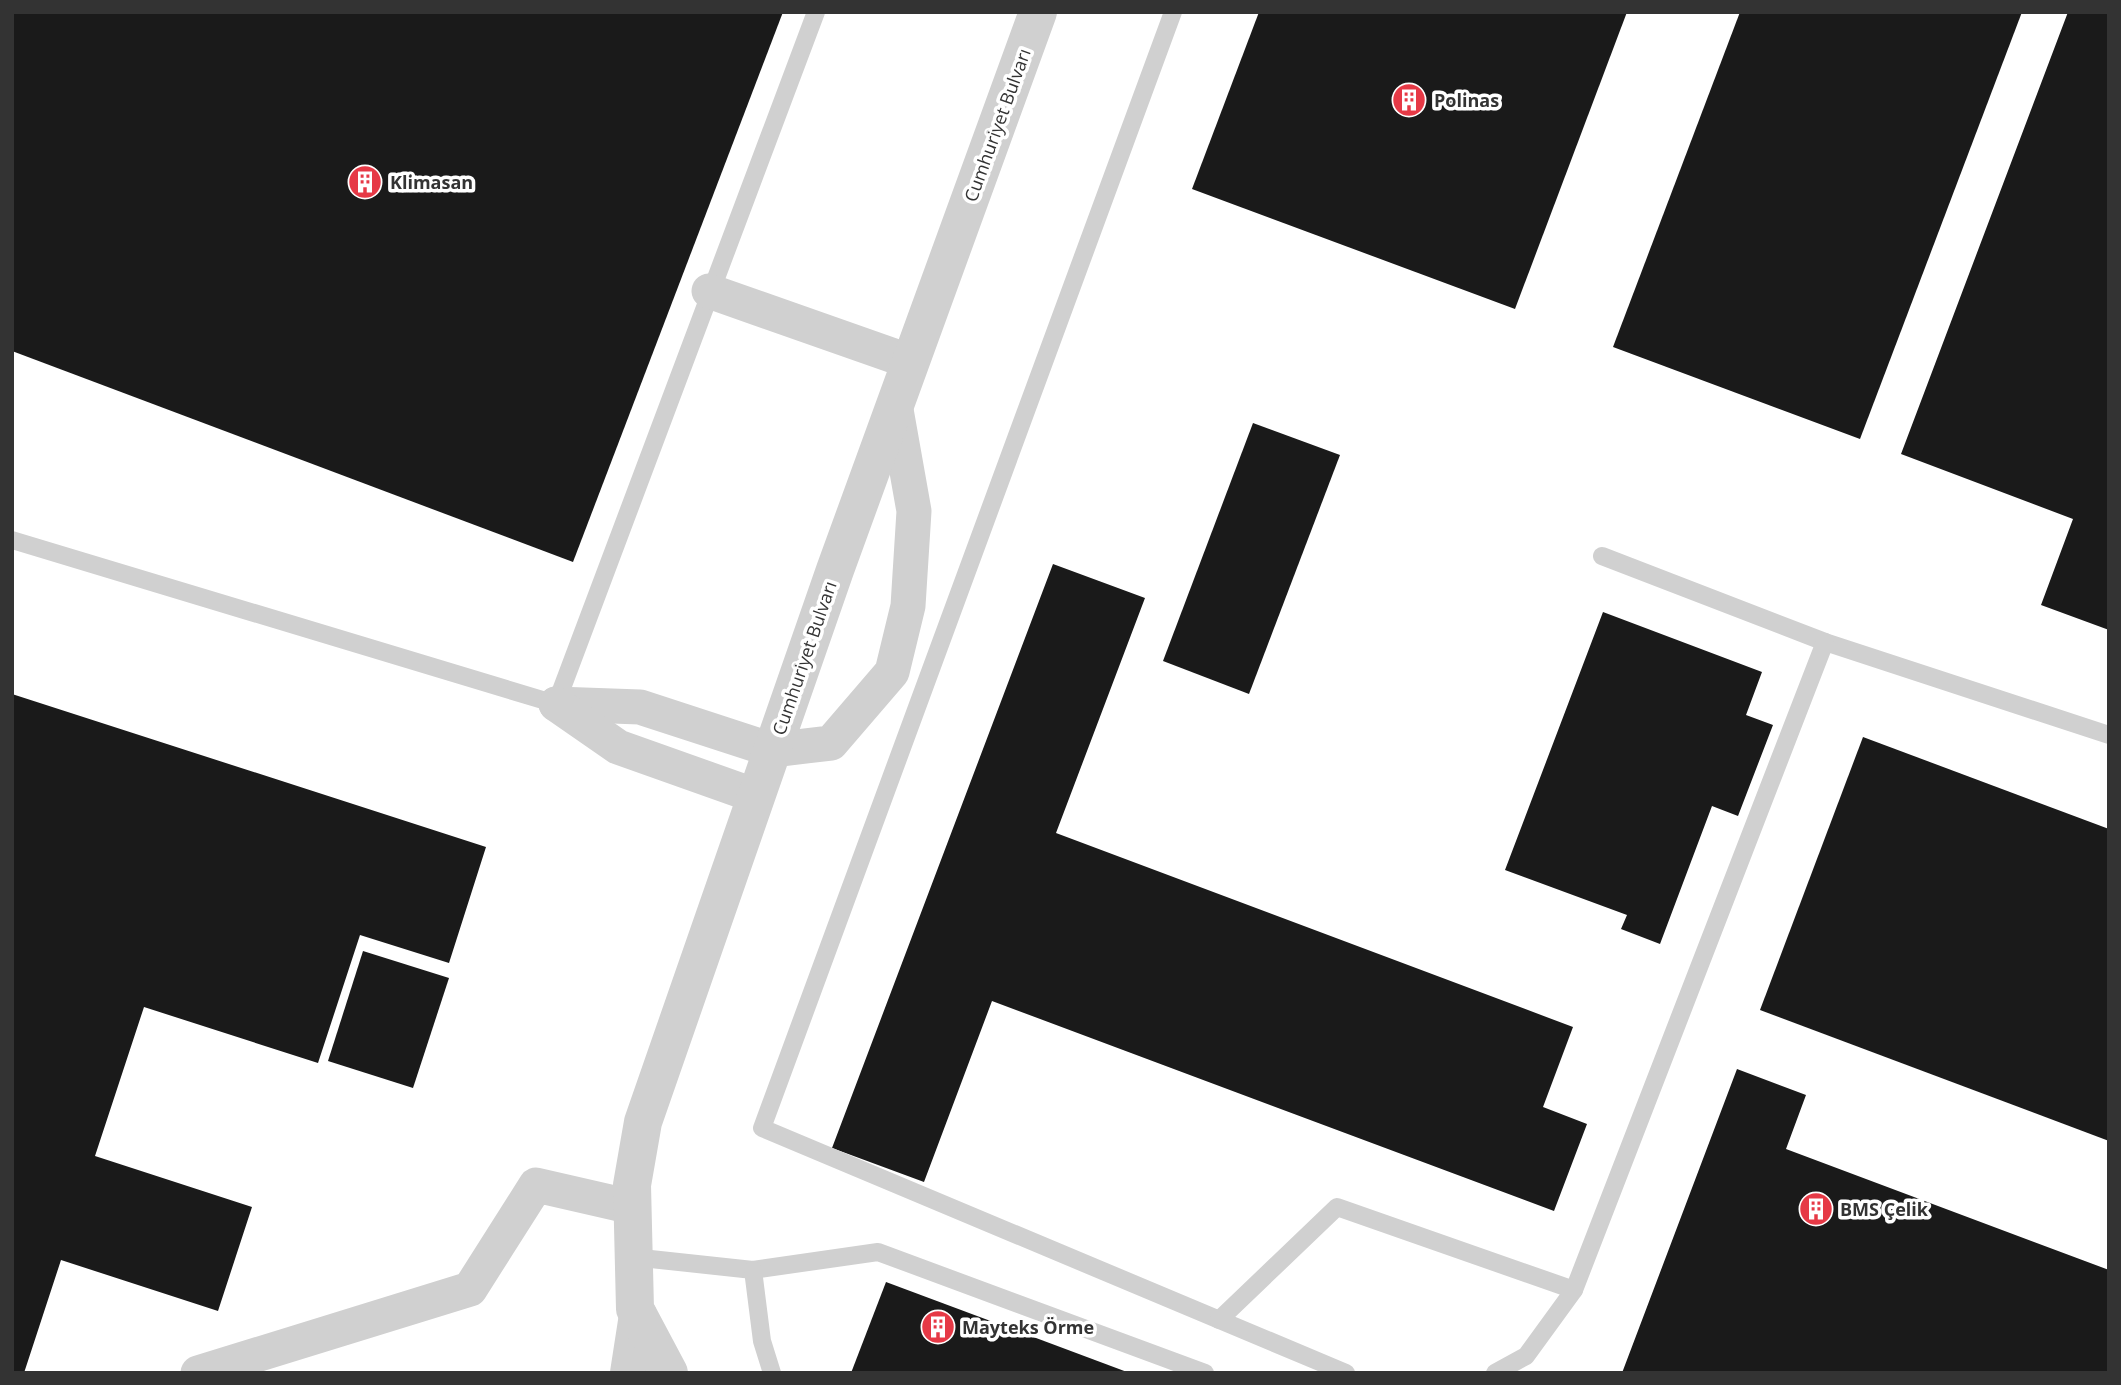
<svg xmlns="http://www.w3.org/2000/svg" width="2121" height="1385" viewBox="0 0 2121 1385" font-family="'Open Sans',sans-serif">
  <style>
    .building { fill: #1a1a1a }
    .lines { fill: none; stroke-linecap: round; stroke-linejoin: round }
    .service { stroke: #d0d0d0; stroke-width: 18 }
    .minor { stroke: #d0d0d0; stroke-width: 35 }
    .tertiary { stroke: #d0d0d0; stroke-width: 38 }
    .labels { text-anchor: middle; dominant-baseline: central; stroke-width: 7; stroke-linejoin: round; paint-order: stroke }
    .poi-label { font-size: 18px; font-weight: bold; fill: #333; stroke: #fff; text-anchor: start }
    .street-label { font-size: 18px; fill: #333; stroke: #fff }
  </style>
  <rect width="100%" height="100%" fill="#fff"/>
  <g class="building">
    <polygon points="12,12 783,12 573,562 12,351"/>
    <polygon points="1259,12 1627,12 1515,309 1192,189"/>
    <polygon points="1740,12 2022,12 1860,439 1613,347"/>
    <polygon points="2068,12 2109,12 2109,630 2041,605 2073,519 1901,454"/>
    <polygon points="1253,423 1340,455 1249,694 1163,661"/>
    <polygon points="1053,564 1145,598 1056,833 1573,1027 1543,1107 1587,1124 1554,1211 992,1001 924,1182 832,1148"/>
    <polygon points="1603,612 1762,672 1746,715 1773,725 1738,816 1712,806 1660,944 1621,929 1627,915 1505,870"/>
    <polygon points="12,694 486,847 449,963 360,935 318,1063 144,1007 95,1156 252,1207 218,1311 61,1260 24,1373 12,1373"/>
    <polygon points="1863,737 2109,829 2109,1141 1760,1010"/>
    <polygon points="363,951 449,978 413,1088 328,1061"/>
    <polygon points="1737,1069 1806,1095 1786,1149 2109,1270 2109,1373 1622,1373"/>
    <polygon points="886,1282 1127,1372 1127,1373 851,1373"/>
  </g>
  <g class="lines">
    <g class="service">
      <polyline points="1173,12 762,1128 1346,1373"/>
      <polyline points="12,540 556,704 816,12"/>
      <polyline points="1602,556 1825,642 2109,735"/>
      <polyline points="632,1257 753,1270 878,1252 1205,1373"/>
      <polyline points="753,1270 762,1341 772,1373"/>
      <polyline points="1219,1320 1337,1207 1574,1290"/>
      <polyline points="1495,1373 1526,1356 1574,1290 1825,642"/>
    </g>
    <g class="minor">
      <polyline points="709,291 911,362"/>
      <polyline points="556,704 640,707 772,750 831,743 892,672 908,606 914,511 895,404"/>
      <polyline points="556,704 618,747 756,796"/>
      <polyline points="198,1373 470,1289 536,1185 632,1207"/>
    </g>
    <g class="tertiary">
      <polyline points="629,1373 638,1315"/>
      <polyline points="669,1373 635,1309 632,1185 643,1122 835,570 1038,12"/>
    </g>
  </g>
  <defs>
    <g id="building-disc" transform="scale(1.75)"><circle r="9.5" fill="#e63946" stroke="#fff"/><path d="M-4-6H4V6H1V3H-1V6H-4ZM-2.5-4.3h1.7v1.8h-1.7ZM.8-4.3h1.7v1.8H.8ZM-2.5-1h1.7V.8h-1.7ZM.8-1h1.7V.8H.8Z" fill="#fff"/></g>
  </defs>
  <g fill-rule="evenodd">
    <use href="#building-disc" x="1409" y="100"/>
    <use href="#building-disc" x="365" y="182"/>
    <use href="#building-disc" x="1816" y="1209"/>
    <use href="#building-disc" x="938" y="1327"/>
  </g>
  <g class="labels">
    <g class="poi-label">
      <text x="1434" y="100">Polinas</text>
      <text x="390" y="182">Klimasan</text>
      <text x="1840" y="1209">BMS Çelik</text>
      <text x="962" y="1327">Mayteks Örme</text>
    </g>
    <g class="street-label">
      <text transform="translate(997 125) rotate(-70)">Cumhuriyet Bulvarı</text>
      <text transform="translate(804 658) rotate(-71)">Cumhuriyet Bulvarı</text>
    </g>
  </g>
  <rect width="2121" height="1385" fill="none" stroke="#333333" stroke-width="28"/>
</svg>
